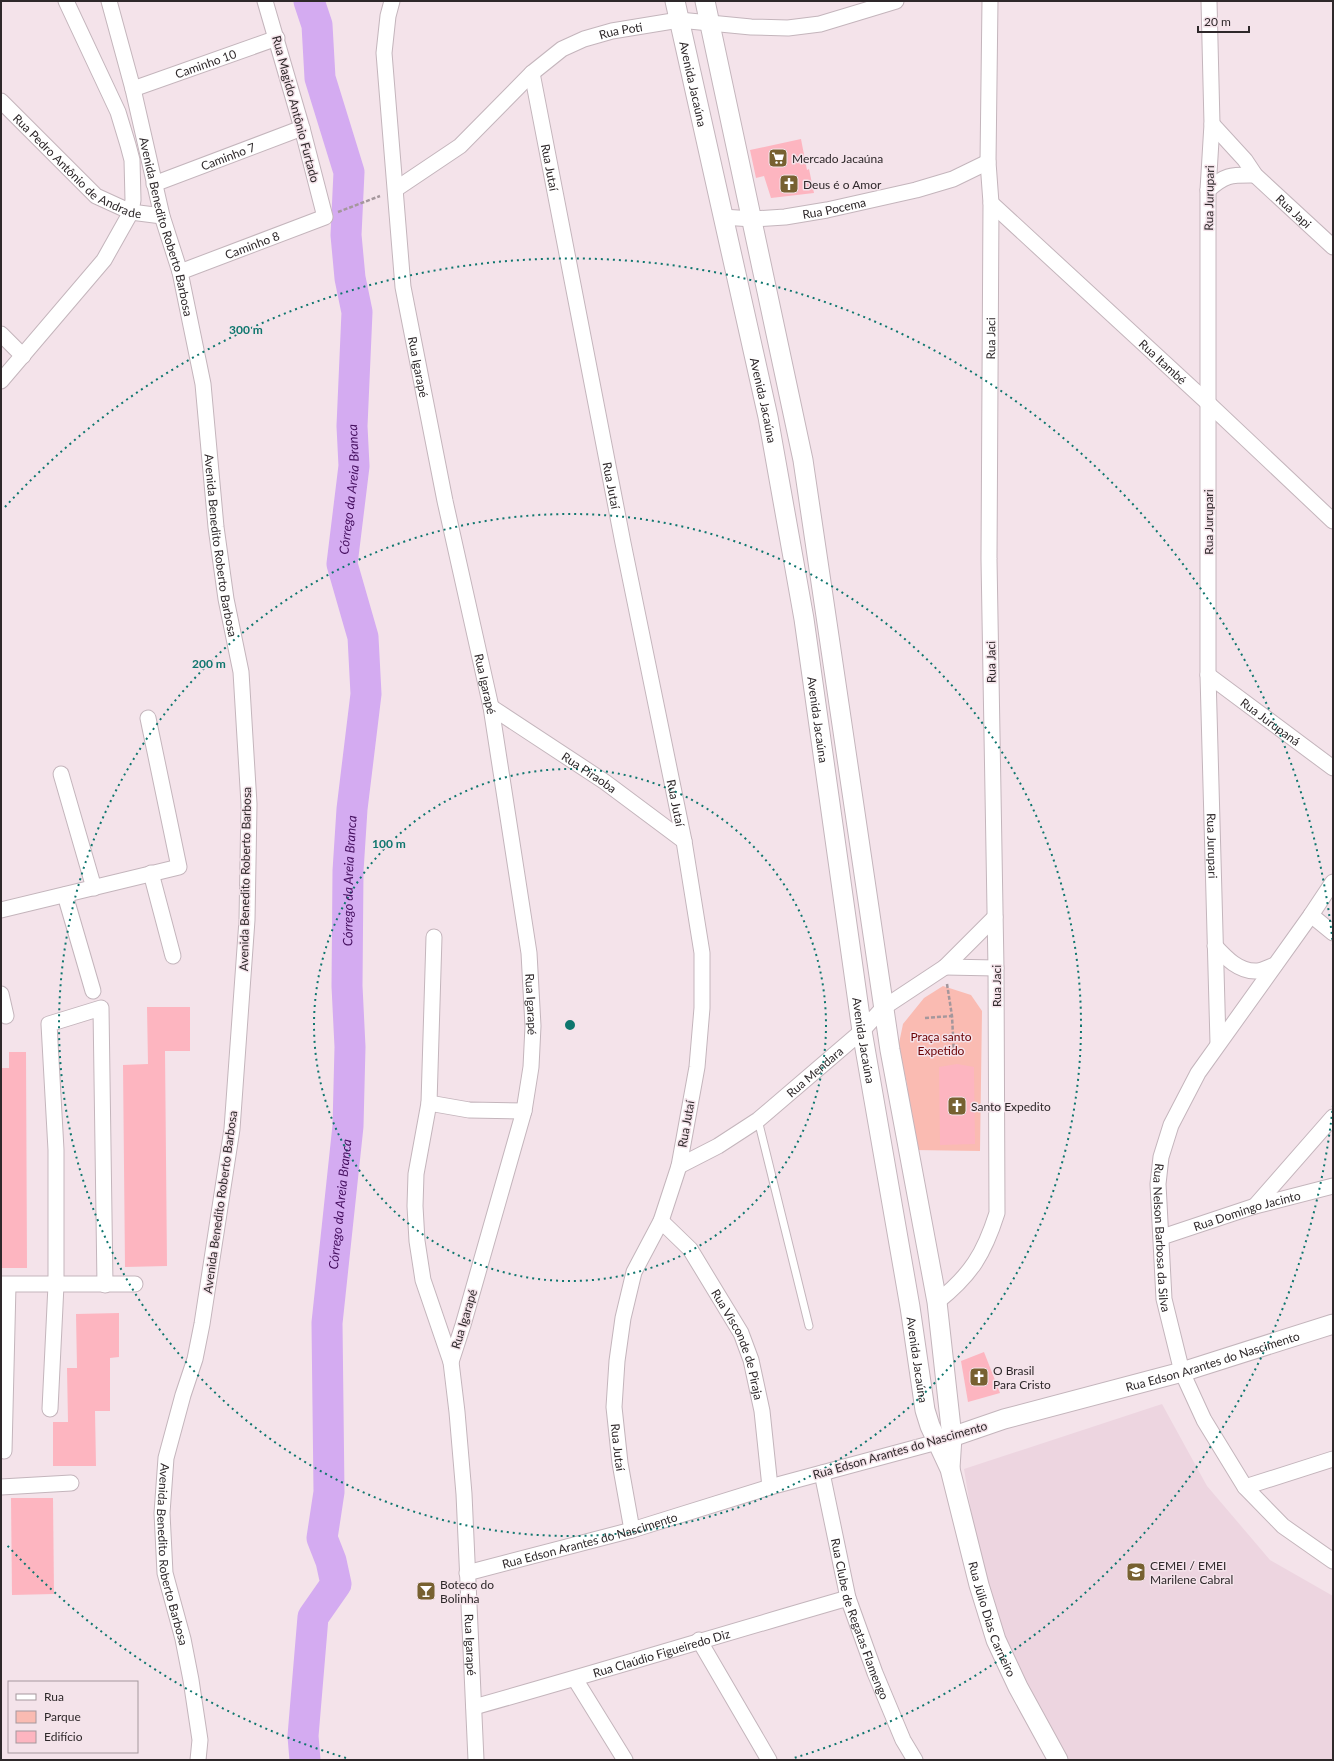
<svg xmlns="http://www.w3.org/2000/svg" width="1334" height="1761" viewBox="0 0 1334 1761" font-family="Lato,sans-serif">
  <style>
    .built { fill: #edd5e0 }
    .green { fill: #fabbb2 }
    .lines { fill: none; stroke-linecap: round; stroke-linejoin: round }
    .river { stroke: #d4abf1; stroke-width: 31 }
    .building { fill: #fdb5c0 }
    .service-casing { stroke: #c4b5bc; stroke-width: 9 }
    .minor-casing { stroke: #c4b5bc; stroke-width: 17 }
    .tertiary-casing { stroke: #c4b5bc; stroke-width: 21 }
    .path { stroke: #a4979c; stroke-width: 2.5; stroke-dasharray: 4 2; stroke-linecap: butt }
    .service { stroke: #fff; stroke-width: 7 }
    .minor { stroke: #fff; stroke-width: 15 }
    .tertiary { stroke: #fff; stroke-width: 19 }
    .ring { fill: none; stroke: #0f766e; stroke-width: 2; stroke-dasharray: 2 4 }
    .labels { text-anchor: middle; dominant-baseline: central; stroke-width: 3; stroke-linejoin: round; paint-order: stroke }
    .street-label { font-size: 12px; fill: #2e282a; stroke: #f4e3ea }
    .poi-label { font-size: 12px; fill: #2e282a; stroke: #f4e3ea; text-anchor: start }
    .park-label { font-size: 12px; fill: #6a0003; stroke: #f4e3ea }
    .water-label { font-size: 13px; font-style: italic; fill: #440d5e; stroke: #f4e3ea }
    .centre { fill: #0f766e; stroke: #f4e3ea; stroke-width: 2 }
    .ring-label { font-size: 12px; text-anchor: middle; font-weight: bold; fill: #0f766e; stroke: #f4e3ea; stroke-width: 3; stroke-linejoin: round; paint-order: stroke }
  </style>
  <rect width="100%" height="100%" fill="#f4e3ea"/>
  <polygon class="built" points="1162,1404 1207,1486 1270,1560 1333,1596 1333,1760 1068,1760 1008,1660 983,1585 964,1469"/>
  <polygon class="green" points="943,986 971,995 982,1011 980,1151 914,1150 907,1084 898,1048 903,1024 924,998"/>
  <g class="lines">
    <path class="river" id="s1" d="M305,1760l-2,-24 10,-119 23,-33 -5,-23 -9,-23 7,-46 -2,-169 21,-197 2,-79 -3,-61 1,-115 4,-62 14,-115 -3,-57 -21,-73 12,-98 -2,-40 5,-114 -7,-34 -4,-43 3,-63 -29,-94 -3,-53 -8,-24"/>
  </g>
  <g class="building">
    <polygon points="801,139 807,170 809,169 814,193 771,198 764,176 756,178 750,150"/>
    <polygon points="147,1007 190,1007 190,1051 165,1051 167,1266 125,1267 123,1065 148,1064"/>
    <polygon points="9,1052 26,1052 27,1268 1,1268 1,1068 9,1068"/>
    <polygon points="957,1064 974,1067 975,1144 940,1145 939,1067"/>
    <polygon points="119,1313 119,1357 110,1358 110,1411 95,1411 96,1466 53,1466 53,1422 68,1422 67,1368 77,1368 76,1314"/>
    <polygon points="984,1352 1000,1393 968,1402 961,1361"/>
    <polygon points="11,1498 53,1498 54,1594 12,1595"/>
  </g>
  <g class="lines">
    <g class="service-casing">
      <polyline id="service" points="758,1120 809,1326"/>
    </g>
    <g class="minor-casing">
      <g id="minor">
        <path id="s2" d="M109,1l24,88 29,127 18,56 23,112 13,143 10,72 15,73 8,132 -2,116 -15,209 -30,195 -7,35 -12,36 -17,63 -4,55 3,60 18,66 8,41 9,60 -2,20"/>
        <path id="s3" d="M392,1l-4,15 -4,37 19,234 42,214 46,206 38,246 4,73 -2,41 -7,44 -61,214 -12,37"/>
        <path id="s4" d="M1209,1l3,123 -4,66v485l10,368"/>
        <path id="s5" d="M532,73l91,470 61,298 18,112v55l-5,59 -18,99 -18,55 -27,51 -11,46 -6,43 -3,46 6,56 12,67"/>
        <path id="s6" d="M133,89l144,-51"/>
        <path id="s7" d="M1,101l95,95 35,16 31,4"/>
        <path id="s8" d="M1212,124l33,36 10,15 78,72"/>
        <path id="s9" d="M154,184l148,-56"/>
        <path id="s10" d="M396,189l64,-43 72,-73 30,-24 22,-10 28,-8 67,-11 72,7 37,1 32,-4 76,-23"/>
        <path d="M1208,190c18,-16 23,-15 47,-15"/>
        <path id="s11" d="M991,203l217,200 125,118"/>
        <path id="s12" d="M722,217l31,2 32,-2 42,-7 89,-20 37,-11 35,-17"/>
        <path id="s13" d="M180,272l145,-55 -23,-89 -37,-127"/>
        <polyline points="1,334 23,356"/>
        <polyline points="1,381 104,260 131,212 133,200 132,160 128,145 118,112 66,1"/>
        <path id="s14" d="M1208,675l125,93"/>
        <path id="s15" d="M491,707l114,75 79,59"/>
        <polyline points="61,774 94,888"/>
        <polyline points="151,873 173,956"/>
        <path id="s16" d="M1333,882l-22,33 -113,158 -27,52 -10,32 -3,27 6,115 18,73 22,48 41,67 38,39 50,35"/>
        <polyline points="65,895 93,991"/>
        <polyline points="1,910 179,867 148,718"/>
        <polyline points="1311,915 1333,933"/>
        <path id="s17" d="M434,937l-5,166 -13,71 -1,32 2,35 6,39 28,82 6,50 7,82 12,266"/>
        <path d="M1215,946c11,12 24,26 42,25 5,0 12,-4 18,-6"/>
        <polyline points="945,967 996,968"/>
        <polyline points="1,994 6,1016"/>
        <polyline points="429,1103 469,1110 524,1111"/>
        <path id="s18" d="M679,1166l39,-20 40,-26 104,-89 21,-23 62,-41 50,-50"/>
        <polyline points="1255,1206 1333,1117"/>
        <path id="s19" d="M661,1221l29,28 51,84 10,27 11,51 8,76"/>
        <path id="s20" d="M1162,1237l93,-31 78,-20"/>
        <polyline points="1,1284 135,1284"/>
        <path id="s21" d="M937,1302c34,-27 47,-48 60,-89l-1,-245 -7,-409 2,-356 -3,-41 2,-161"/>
        <polyline points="50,1409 56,1285 56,1150 49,1024 101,1008 105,1285"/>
        <polyline points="4,1451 8,1285"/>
        <path id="s22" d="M822,1473l26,125 27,75 28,67 12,20"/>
        <polyline points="1,1487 71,1483"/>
        <polyline points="1245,1487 1333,1459"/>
        <path id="s23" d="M467,1573l165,-43 138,-43 167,-45"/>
        <polyline points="699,1640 769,1760"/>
        <polyline points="575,1679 625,1760"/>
        <path id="s24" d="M474,1707c125,-35 249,-73 374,-109"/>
      </g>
    </g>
    <g class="tertiary-casing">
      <g id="tertiary">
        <path id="s25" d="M675,1l93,416 36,202 58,412 48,276 15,103 5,16 20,43 29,116 17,55 22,47 40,73"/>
        <polyline points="705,1 803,460 890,1050 937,1302 952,1437 950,1468"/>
        <path id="s26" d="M940,1441l64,-22 178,-47 151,-48"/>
      </g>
    </g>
    <g class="path">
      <polyline points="338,212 380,196"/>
      <polyline points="947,984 952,1016 954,1055"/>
      <polyline points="925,1018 952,1016"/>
    </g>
    <use href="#service" class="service"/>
    <use href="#minor" class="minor"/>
    <use href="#tertiary" class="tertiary"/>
  </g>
  <g class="ring">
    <circle cx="570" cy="1025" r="256"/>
    <circle cx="570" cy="1025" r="511"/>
    <path d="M1333 1105A767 767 0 0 1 794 1758M346 1758A767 767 0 0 1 5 1543M5 507A767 767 0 0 1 1333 945"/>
  </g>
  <defs>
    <g id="supermarket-square" transform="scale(1)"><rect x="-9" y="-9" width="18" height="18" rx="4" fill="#776131" stroke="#f4e3ea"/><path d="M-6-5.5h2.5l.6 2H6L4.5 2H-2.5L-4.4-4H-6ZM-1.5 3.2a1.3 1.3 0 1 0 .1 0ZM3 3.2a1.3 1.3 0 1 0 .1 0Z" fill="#fff"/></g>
    <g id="church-square" transform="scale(1)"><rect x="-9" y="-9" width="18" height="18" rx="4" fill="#776131" stroke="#f4e3ea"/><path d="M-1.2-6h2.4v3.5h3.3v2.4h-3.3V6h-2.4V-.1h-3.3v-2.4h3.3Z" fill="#fff"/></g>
    <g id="school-square" transform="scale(1)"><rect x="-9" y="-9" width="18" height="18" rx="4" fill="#776131" stroke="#f4e3ea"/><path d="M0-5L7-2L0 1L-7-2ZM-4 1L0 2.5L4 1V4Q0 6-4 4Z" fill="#fff"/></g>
    <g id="bar-square" transform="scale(1)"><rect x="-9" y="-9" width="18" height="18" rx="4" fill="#776131" stroke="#f4e3ea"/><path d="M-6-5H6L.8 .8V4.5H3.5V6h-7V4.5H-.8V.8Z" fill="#fff"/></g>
  </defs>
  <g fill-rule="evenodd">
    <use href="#supermarket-square" x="778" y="158"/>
    <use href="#church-square" x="789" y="184"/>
    <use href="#church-square" x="957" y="1106"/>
    <use href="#church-square" x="979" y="1377"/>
    <use href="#school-square" x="1136" y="1572"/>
    <use href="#bar-square" x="426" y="1591"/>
  </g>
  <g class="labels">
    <g class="street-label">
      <text stroke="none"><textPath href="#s10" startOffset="280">Rua Poti</textPath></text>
      <text stroke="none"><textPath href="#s6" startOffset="77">Caminho 10</textPath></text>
      <text stroke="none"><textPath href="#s25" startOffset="85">Avenida Jacaúna</textPath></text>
      <text transform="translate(296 109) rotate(75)">Rua Magido Antônio Furtado</text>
      <text stroke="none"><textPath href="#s9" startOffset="79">Caminho 7</textPath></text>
      <text stroke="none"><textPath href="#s7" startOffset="102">Rua Pedro Antônio de Andrade</textPath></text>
      <text stroke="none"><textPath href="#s5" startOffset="96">Rua Jutaí</textPath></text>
      <text transform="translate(1209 198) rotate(-89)">Rua Jurupari</text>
      <text stroke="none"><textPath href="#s12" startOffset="113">Rua Pocema</textPath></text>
      <text stroke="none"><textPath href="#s8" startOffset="120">Rua Japi</textPath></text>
      <text stroke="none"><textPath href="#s2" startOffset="233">Avenida Benedito Roberto Barbosa</textPath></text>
      <text stroke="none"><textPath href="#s13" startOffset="77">Caminho 8</textPath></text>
      <text stroke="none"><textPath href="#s21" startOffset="984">Rua Jaci</textPath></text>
      <text stroke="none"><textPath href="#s11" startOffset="234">Rua Itambé</textPath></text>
      <text stroke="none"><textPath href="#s3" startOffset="369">Rua Igarapé</textPath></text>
      <text stroke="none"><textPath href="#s25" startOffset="409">Avenida Jacaúna</textPath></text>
      <text stroke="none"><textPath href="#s5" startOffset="420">Rua Jutaí</textPath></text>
      <text transform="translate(1208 522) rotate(-90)">Rua Jurupari</text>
      <text stroke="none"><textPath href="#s2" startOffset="557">Avenida Benedito Roberto Barbosa</textPath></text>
      <text transform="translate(991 662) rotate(-91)">Rua Jaci</text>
      <text stroke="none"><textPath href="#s3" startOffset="693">Rua Igarapé</textPath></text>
      <text stroke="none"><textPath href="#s25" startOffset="733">Avenida Jacaúna</textPath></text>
      <text stroke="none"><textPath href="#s14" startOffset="78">Rua Jurupaná</textPath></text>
      <text stroke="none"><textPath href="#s15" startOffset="118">Rua Piraoba</textPath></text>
      <text stroke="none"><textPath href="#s5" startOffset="744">Rua Jutaí</textPath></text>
      <text stroke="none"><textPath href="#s4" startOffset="845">Rua Jurupari</textPath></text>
      <text transform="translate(245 879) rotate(-89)">Avenida Benedito Roberto Barbosa</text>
      <text transform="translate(996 986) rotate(-90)">Rua Jaci</text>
      <text stroke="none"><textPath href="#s3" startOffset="1017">Rua Igarapé</textPath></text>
      <text stroke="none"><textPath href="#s25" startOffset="1057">Avenida Jacaúna</textPath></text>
      <text stroke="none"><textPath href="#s18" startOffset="166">Rua Mendara</textPath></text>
      <text transform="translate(686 1124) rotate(-80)">Rua Jutaí</text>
      <text transform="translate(220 1202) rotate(-82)">Avenida Benedito Roberto Barbosa</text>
      <text stroke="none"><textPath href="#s20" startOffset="89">Rua Domingo Jacinto</textPath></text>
      <text stroke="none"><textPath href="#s16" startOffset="407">Rua Nelson Barbosa da Silva</textPath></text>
      <text transform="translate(464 1319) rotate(-73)">Rua Igarapé</text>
      <text stroke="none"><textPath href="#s19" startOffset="148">Rua Visconde de Piraja</textPath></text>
      <text stroke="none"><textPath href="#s25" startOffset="1381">Avenida Jacaúna</textPath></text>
      <text stroke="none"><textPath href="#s26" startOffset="284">Rua Edson Arantes do Nascimento</textPath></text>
      <text stroke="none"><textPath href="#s5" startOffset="1404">Rua Jutaí</textPath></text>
      <text transform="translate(900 1450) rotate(-16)">Rua Edson Arantes do Nascimento</text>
      <text stroke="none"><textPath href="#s23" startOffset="127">Rua Edson Arantes do Nascimento</textPath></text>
      <text stroke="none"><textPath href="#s2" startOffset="1577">Avenida Benedito Roberto Barbosa</textPath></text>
      <text stroke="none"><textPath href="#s25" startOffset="1652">Rua Jülio Dias Carneiro</textPath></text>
      <text stroke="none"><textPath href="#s22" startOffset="151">Rua Clube de Regatas Flamengo</textPath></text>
      <text stroke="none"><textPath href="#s17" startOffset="715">Rua Igarapé</textPath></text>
      <text stroke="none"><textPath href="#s24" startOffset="195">Rua Claúdio Figueiredo Diz</textPath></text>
    </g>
    <g class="poi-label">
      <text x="792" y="158">Mercado Jacaúna</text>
      <text x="803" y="184">Deus é o Amor</text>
      <text x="971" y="1106">Santo Expedito</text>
      <text x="993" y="1370">O Brasil<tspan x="993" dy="14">Para Cristo</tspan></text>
      <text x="1150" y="1565">CEMEI / EMEI<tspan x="1150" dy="14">Marilene Cabral</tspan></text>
      <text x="440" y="1584">Boteco do<tspan x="440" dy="14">Bolinha</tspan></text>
    </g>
    <g class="park-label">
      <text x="941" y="1036">Praça santo<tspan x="941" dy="14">Expetido</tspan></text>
    </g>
    <g class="water-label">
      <text stroke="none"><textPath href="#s1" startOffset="1287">Córrego da Areia Branca</textPath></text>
      <text stroke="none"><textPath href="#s1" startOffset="891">Córrego da Areia Branca</textPath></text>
      <text stroke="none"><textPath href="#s1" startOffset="567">Córrego da Areia Branca</textPath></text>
    </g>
  </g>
  <circle cx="570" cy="1025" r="6" class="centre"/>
  <g class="ring-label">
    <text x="246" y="334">300 m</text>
    <text x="209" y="668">200 m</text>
    <text x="389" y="848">100 m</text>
  </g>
  <rect width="1334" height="1761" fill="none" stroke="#2e282a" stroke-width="4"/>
  <rect x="8" y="1681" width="130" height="72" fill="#f4e3ea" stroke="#a5989d"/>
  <rect x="16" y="1694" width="20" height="6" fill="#ffffff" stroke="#a5989d"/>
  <text x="44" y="1701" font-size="12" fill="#2e282a">Rua</text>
  <rect x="16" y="1711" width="20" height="12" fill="#fabbb2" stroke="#a5989d"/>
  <text x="44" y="1721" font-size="12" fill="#2e282a">Parque</text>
  <rect x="16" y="1731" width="20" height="12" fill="#fdb5c0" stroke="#a5989d"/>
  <text x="44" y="1741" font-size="12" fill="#2e282a">Edifício</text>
  <path d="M1198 26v6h51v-6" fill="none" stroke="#2e282a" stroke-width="2"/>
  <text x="1204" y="26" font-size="12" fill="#2e282a" stroke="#f4e3ea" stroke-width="3" paint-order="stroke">20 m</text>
</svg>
